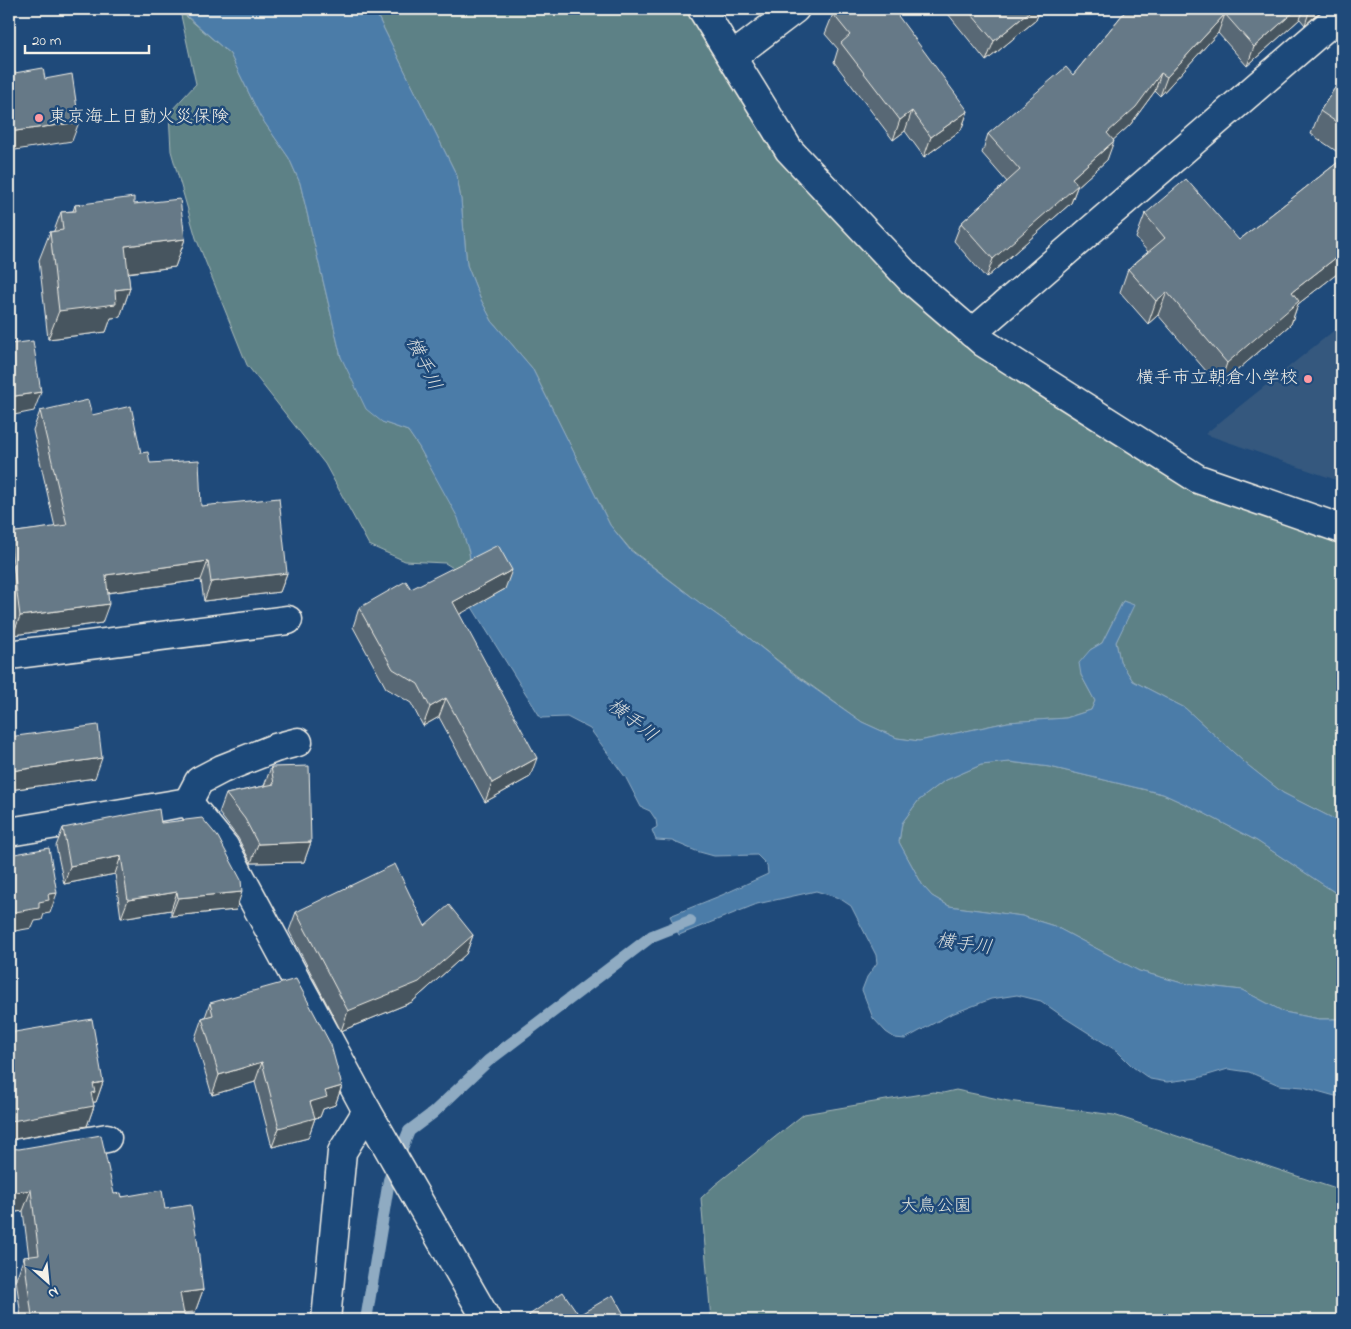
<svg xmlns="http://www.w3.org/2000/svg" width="1351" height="1329" viewBox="0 0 1351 1329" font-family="'Indie Flower','Klee One',sans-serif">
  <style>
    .built { fill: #34587e }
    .green { fill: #5d8186; stroke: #a8b9b7 }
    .water { fill: #4b7ca8; stroke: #8fabc2 }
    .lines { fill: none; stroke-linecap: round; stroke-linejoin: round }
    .stream { stroke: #8fabc2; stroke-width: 12 }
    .minor-casing { stroke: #f4f1e8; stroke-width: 31 }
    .minor { stroke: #1f4a7a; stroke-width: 28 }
    .wall { fill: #586874; stroke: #f4f1e8 }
    .shaded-wall { fill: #47555e; stroke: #f4f1e8 }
    .building { fill: #667987; stroke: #f4f1e8 }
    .poi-dot { fill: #ff9aa2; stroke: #1f4a7a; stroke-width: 2 }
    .labels { text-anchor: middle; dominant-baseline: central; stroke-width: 5; stroke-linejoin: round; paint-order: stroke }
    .poi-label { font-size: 18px; fill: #f4f1e8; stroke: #1f4a7a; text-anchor: start }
    .park-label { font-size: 18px; fill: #dde0d9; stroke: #1f4a7a }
    .water-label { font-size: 19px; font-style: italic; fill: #dbdfde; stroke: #1f4a7a }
  </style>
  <rect width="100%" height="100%" fill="#1f4a7a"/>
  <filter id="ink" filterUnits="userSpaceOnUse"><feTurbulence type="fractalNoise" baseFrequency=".02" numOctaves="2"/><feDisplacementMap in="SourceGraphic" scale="10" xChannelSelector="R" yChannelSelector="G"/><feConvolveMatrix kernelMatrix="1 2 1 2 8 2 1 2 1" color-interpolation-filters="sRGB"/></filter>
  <g filter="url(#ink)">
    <polygon class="built" points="1342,324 1342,482 1205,434"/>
    <g class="green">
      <polygon points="374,9 702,9 789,150 972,333 1198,479 1342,529 1342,823 1283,793 1245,763 1185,708 1133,681 1120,661 1116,642 1133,605 1123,601 1102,643 1090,650 1081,675 1095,701 1091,710 1066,718 1008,722 919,741 897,738 862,722 795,674 744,634 700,603 630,549 610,525 532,368 492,321 480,298 467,265 461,200 457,176"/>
      <polygon points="180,11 230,54 260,116 289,158 300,183 341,357 382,422 408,431 419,447 459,518 469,552 473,580 445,563 405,561 369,545 325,464 247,365 196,238 171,151 169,113 196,84"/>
      <polygon points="1009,762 1050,767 1163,794 1198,810 1257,841 1342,897 1342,1019 1319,1019 1284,1012 1242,990 1182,983 1139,971 1054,926 1022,916 949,906 932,896 923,886 899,842 902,823 918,801 944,781 981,765"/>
      <polygon points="956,1090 1008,1101 1114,1115 1342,1191 1342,1320 711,1320 701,1198 715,1185 804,1114 933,1092 943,1093"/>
    </g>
    <polygon class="water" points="179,9 374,9 457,176 461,200 467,265 480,298 492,321 532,368 610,525 630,550 700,603 744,634 795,675 862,722 897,738 919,741 1008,722 1066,718 1091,710 1095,701 1081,675 1079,663 1090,650 1102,643 1123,601 1134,605 1116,642 1120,661 1133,681 1185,708 1245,763 1283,793 1342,823 1342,897 1257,841 1198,810 1163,794 1050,767 1010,762 981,765 944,781 918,801 902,823 899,842 923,886 932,896 949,906 1022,916 1054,926 1139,971 1182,983 1242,990 1284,1012 1319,1019 1342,1019 1342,1096 1335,1096 1303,1087 1279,1085 1249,1072 1228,1069 1198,1078 1167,1082 1150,1079 1133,1067 1117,1051 1065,1018 1041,1001 1017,995 991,999 949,1015 905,1039 895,1038 886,1032 873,1018 862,990 867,977 877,963 876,955 851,906 839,898 816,891 757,904 679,935 670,916 722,895 768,874 767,865 757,855 714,856 696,851 672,841 656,840 652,830 657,827 656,820 650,811 641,807 626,778 590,729 567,717 541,718 470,604 473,580 469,552 458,518 419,447 408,431 382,422 366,409 341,357 300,183 289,158 260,116 230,54"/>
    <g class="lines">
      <polyline class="stream" points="366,1320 389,1180 409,1131 433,1113 488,1061 652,936 690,921"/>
      <g class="minor-casing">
        <g id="minor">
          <polyline points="702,9 789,150 912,281 984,343 1198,479 1342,529"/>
          <polyline points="732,57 795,9"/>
          <polyline points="972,333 1342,13"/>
          <polyline points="9,655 288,620"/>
          <polyline points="188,802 199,781 222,769 275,748 298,742"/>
          <polyline points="9,832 188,802 224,846 367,1111 487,1320"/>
          <polyline points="9,1155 107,1138"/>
          <polyline points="326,1320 342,1152 367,1111"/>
        </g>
      </g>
      <use href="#minor" class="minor"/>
    </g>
    <g class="wall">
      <polygon points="944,9 1040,9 1036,20 986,61"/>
      <polygon points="1127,9 1323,9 1305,25 1300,19 1247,66 1218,33 1160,96 1155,91 1130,125 1113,140 1107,160 1077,187 1071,203 986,278 954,241 961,223 1007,182 982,153 988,134 1073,75"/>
      <polygon points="833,14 968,111 961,130 924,157 905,131 893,140 834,62 838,49 825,34"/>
      <polygon points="1342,77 1342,155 1311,134 1320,111"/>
      <polygon points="1342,159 1342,270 1298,304 1291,324 1219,386 1158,315 1148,324 1120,292 1128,269 1148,252 1136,238 1145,214 1239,240"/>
      <polygon points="134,204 185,239 175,267 128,273 130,288 120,317 111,318 106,332 48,339 39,260 50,232 54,231 61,212 73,211 75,205"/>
      <polygon points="40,411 92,415 141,453 150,463 201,506 287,573 280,592 204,601 201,580 108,593 102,623 13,635 9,603 9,533 55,527 33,430"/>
      <polygon points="411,589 505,589 459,614 530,777 485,802 439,717 423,726 411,703 386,688 353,627 359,608"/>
      <polygon points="9,737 95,778 9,790"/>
      <polygon points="271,767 311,842 304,862 251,863 238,838 219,813 226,794 264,786"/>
      <polygon points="161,823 236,910 171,916 171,910 121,918 115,874 64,884 56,846 63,828"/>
      <polygon points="296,912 425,926 473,935 466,954 412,1002 341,1031 289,931"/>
      <polygon points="210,1003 342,1086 335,1105 323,1109 320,1117 315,1118 308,1138 272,1147 255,1082 212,1095 195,1038 202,1018 205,1017"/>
      <polygon points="9,1033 103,1082 96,1102 93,1102 94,1106 87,1126 9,1140"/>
      <polygon points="9,1148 114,1194 165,1209 203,1290 195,1312 184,1313 21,1317 16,1279 24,1257 29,1257 23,1211 9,1213"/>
      <polygon points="529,1315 579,1315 627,1320 528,1320"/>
    </g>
    <g class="shaded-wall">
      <polygon points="1033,9 1040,9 1036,20 986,61 994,41"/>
      <polygon points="1297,9 1304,9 1300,19 1247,66 1254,47"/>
      <polygon points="1310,9 1323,9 1305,25"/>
      <polygon points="1225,14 1218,33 1160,96 1167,77"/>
      <polygon points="1161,73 1155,91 1130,125 1100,152 1107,133"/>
      <polygon points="912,111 905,131 893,140 900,120"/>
      <polygon points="968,111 961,130 924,157 931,137"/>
      <polygon points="79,122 72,141 9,151 9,132"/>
      <polygon points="1114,141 1107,160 1077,187 1071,203 986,278 993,259 1072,178"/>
      <polygon points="185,239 175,267 115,274 125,246"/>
      <polygon points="1342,253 1342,270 1298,304 1291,324 1219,386 1227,363 1292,292"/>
      <polygon points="130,288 120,317 111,318 106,332 48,339 59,311 115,290"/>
      <polygon points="1167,292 1158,315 1148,324 1156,301"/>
      <polygon points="41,392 34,411 9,416 9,397"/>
      <polygon points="208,561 201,580 99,594 106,575"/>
      <polygon points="512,570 505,589 446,622 453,602"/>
      <polygon points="287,573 280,592 204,601 211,582"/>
      <polygon points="109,604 102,623 13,635 20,616"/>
      <polygon points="446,698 439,717 423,726 430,707"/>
      <polygon points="102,758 95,778 9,790 9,778 11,771"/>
      <polygon points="537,758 530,777 485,802 492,783"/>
      <polygon points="311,842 304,862 251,863 258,844"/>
      <polygon points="121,856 115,874 64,884 70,866"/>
      <polygon points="177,892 171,910 121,918 128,900"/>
      <polygon points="242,892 236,910 171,916 178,898"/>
      <polygon points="57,893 50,913 44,914 42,920 35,921 32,928 9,932 9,913 39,902 48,894"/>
      <polygon points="473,935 466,954 412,1002 341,1031 348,1011"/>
      <polygon points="262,1062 255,1082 212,1095 219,1075"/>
      <polygon points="103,1082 96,1102 91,1102 94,1106 87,1126 9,1140 9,1129 12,1121 93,1084"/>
      <polygon points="342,1086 335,1105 323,1109 320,1117 315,1118 308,1138 272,1147 279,1128 325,1091"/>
      <polygon points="31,1190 23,1211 9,1213 9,1193"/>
      <polygon points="203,1290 195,1312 172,1314 180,1293"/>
    </g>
    <g class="building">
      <polygon points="839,9 893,9 968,111 931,137 912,111 900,120 841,43 850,35 833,14"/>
      <polygon points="967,9 1033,9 994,41"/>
      <polygon points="1127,9 1297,9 1254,47 1225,14 1167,77 1161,73 1136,107 1107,133 1114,141 1072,178 1078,185 993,259 961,223 1020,170 988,134 1066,67 1073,75"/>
      <polygon points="43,68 45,79 72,74 79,122 9,132 9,74"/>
      <polygon points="1342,77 1342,126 1320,111"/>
      <polygon points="1342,159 1342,253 1292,292 1299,301 1227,363 1167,292 1156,301 1128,269 1165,238 1145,214 1186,179 1239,240"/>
      <polygon points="134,197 134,204 180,199 185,239 125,246 130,288 115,290 116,304 59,311 50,232 63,230 61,212 76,211 75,205"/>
      <polygon points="33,341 41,392 9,397 9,344"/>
      <polygon points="88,400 92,415 131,406 141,453 148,452 150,463 199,460 201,506 279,498 287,573 211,582 208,561 106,575 109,604 20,616 9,533 67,525 40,411"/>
      <polygon points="498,545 512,570 453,602 537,758 492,783 446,698 430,707 418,684 393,669 359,608 406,581 411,589"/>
      <polygon points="98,725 102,758 11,771 9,751 9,737"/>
      <polygon points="309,766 311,842 258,844 245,819 226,794 274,784 271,767"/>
      <polygon points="159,809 161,823 202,818 218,837 241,880 242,892 178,898 177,892 128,900 121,856 70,866 63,828"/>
      <polygon points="49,848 57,893 48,894 49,900 39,902 39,908 9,913 9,855"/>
      <polygon points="395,864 425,926 449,905 473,935 419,982 348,1011 296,912"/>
      <polygon points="296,979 331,1045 342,1086 325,1091 327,1097 310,1102 315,1118 279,1128 262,1062 219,1075 202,1018 213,1015 210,1003"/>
      <polygon points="92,1019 103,1082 93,1084 95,1092 91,1093 94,1106 12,1121 9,1104 9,1033"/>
      <polygon points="101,1135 114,1194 121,1193 122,1197 162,1190 165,1209 191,1205 197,1239 203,1290 180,1293 185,1320 9,1320 9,1319 32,1316 24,1257 39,1255 31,1190 9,1193 9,1148 19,1149"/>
      <polygon points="563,1292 579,1315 613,1295 627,1320 533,1320 529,1315"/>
    </g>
  </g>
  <g class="poi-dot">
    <circle cx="39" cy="118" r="5"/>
    <circle cx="1308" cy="379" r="5"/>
  </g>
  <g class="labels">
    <g class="poi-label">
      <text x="49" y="118">東京海上日動火災保険</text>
      <text x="1298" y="379" text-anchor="end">横手市立朝倉小学校</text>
    </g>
    <g class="park-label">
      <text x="936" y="1207">大鳥公園</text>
    </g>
    <g class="water-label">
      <text transform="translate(423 364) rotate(64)">横手川</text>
      <text transform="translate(632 721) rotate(38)">横手川</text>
      <text transform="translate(964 945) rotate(8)">横手川</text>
    </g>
  </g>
  <rect width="1351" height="1329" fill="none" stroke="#1f4a7a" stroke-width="30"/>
  <rect x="15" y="15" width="1321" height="1299" fill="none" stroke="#f4f1e8" stroke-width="2" filter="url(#ink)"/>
  <g transform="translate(48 1282) rotate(153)" stroke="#1f4a7a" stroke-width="4" paint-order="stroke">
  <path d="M0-4L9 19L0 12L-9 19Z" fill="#f4f1e8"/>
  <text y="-8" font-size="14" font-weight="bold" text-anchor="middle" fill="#f4f1e8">N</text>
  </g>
  <path d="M25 45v8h124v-8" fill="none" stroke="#f4f1e8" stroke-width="2.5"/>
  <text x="32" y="45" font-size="15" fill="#f4f1e8" stroke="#1f4a7a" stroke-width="4" paint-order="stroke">20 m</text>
</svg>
